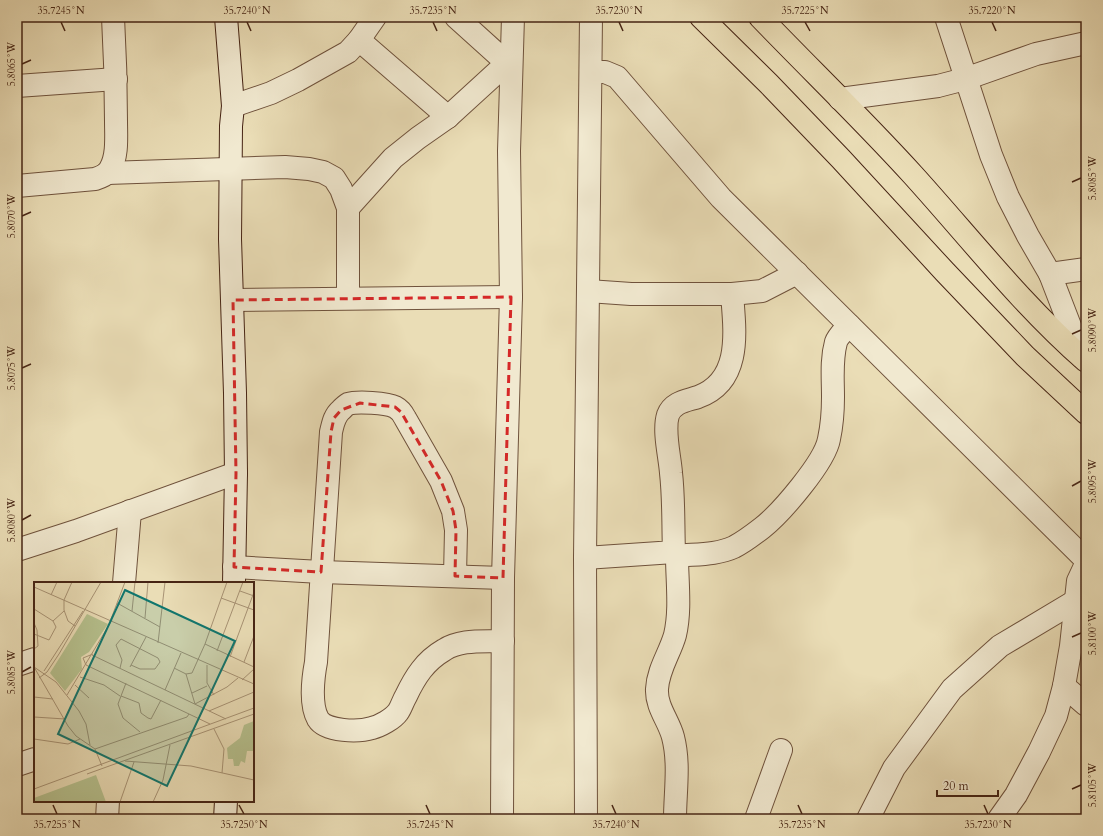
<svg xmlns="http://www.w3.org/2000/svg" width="1103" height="836" viewBox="0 0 1103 836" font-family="Cardo,serif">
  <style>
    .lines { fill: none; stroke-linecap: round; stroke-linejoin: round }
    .street-casing { stroke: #6f523c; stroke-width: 24 }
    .secondary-casing { stroke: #462414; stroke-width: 24 }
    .primary-casing { stroke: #462414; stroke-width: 24 }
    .street { stroke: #f1e9d0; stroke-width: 22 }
    .secondary { stroke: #f1e9d0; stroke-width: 22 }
    .primary { stroke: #eaddb6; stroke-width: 22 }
    .marked { fill: none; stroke: #d62828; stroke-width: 3; stroke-dasharray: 8 5; stroke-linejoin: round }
    .ticks { fill: none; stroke: #462414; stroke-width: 1.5 }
    .inset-road { fill: none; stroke: #a89375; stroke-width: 1 }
    .view { fill: #0f766e; fill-opacity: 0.15; stroke: #0f766e; stroke-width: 2 }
    .inset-edge { fill: none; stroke: #462414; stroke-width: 2 }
    .neatline { fill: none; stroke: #462414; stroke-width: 1.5 }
    .ticks-label { font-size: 10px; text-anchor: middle; fill: #462414 }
  </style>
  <rect width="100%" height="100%" fill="#eaddb6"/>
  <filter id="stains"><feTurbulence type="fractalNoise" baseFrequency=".005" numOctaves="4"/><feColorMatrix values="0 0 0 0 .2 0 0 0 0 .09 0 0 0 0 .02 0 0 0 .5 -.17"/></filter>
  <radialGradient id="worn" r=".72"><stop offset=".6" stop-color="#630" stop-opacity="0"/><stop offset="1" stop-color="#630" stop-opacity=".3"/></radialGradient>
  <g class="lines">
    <g class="street-casing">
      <g id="street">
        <polyline points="456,17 507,63 511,63"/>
        <polyline points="946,17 991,155 1008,197 1028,236 1050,274 1082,357"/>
        <polyline points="359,40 448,117"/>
        <polyline points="591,72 605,72 617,77 721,198 1086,560"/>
        <polyline points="17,86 116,79"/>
        <polyline points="840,99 938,86 965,79 1036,54 1086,43"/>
        <polyline points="233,106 271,93 298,80 348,52 359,40 375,17"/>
        <polyline points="107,173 285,167 309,169 323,172 334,178 341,189 348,208 348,298"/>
        <path d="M17,186l78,-7c6,-2 12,-4 15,-10 8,-13 6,-33 6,-48 0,-35 -1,-69 -3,-104"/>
        <polyline points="348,208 393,158 418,138 448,117 507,63"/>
        <polyline points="1050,274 1086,269"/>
        <polyline points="732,294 762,291 797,273"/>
        <polyline points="233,300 511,297"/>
        <polyline points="17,550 76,531 236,473"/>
        <path d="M674,552l3,4c18,-2 40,-1 57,-9 10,-5 19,-12 28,-19 19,-15 63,-66 67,-89 3,-14 4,-28 4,-42 0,-19 -2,-37 3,-55 2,-6 9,-12 13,-17"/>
        <path d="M585,558l89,-6c-1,-26 0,-53 -3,-79 -1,-16 -8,-42 -3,-58 5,-13 18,-14 30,-18 44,-16 37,-65 34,-103h-101l-43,-3"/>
        <polyline points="234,567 321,572 503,578"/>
        <path d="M455,576l1,-46 -3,-19 -12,-30 -36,-63c-2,-4 -6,-9 -10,-11 -8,-4 -38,-6 -47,-3 -2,1 -5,4 -7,6 -7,6 -8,14 -10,22l-15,230c-3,16 -6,43 2,57 8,13 41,13 54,9 8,-2 21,-9 26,-16 3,-4 5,-11 8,-16 9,-19 19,-35 38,-46 17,-11 39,-8 59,-9"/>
        <polyline points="124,583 130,511"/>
        <polyline points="17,665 35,659"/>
        <polyline points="1064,686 1086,705"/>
        <polyline points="17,765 35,759"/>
        <polyline points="107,819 108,801"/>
        <polyline points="502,819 503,578 511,297 509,151 513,17"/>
        <polyline points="586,819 585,558 591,17"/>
        <path d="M675,819c0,-27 5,-55 -2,-82 -4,-16 -17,-30 -16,-48 1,-20 13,-36 18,-54 6,-25 2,-54 2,-79"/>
        <polyline points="756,819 781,750"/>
        <polyline points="868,819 894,768 952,689 1000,646 1077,600"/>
        <polyline points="999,819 1016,795 1039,752 1056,716 1064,686 1071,646 1078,581 1086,564"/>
      </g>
    </g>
    <g class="secondary-casing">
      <g id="secondary">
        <polyline points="226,17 233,106 231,126 230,239 235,393 236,473 234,583"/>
        <polyline points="225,819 226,801"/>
      </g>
    </g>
    <g class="primary-casing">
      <g id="primary">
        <polyline points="701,17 769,84 841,159 945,272 1025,356 1086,413"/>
        <path d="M760,17c51,53 104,104 153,158 57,63 109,130 173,186"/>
      </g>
    </g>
    <use href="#street" class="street"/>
    <use href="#secondary" class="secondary"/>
    <use href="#primary" class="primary"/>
  </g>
  <path class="marked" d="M511,297l-8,281 -48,-2 1,-46 -3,-19 -12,-30 -40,-69 -6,-5 -35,-4 -19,7 -7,8 -3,14 -10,140 -87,-5 2,-94 -3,-173z"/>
  <path class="ticks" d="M61,22l4,9M247,22l4,9M433,22l4,9M619,22l4,9M805,22l5,9M992,22l4,9M22,64l9,-4M1072,182l9,-4M22,216l9,-4M1072,334l9,-4M22,368l9,-4M1072,486l9,-5M22,520l9,-5M1072,637l9,-4M22,672l9,-5M1072,789l9,-4M53,805l4,9M239,805l5,9M426,805l4,9M612,805l4,9M798,805l4,9M984,805l4,9"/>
  <g transform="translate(34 582)">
    <rect width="220" height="220" fill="#eaddb6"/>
    <path d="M53,32l21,10 -19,28 -8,5 1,12 -17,22 -15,-18zM220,139l-1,30h-6l-2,12 -4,-2 -2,5h-5l-1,-7h-5l-1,-11 13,-10 4,-13zM62,193l10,27h-72v-4z" fill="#b6c18e"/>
    <path class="inset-road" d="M38,0l-8,18v10l4,11 7,5M193,0l-22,62 49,23M0,5l220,97M206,9l14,5M17,13l6,-13M187,16l33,12M83,21l43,24M0,27l19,12 3,6 -7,13 -15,-6M98,29l3,-29M111,36l3,-36M77,37l14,-37M19,39l11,-10M0,41l3,7 1,16 -4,3M124,61l7,-61M183,69l26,-69M58,73l134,64M196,75l24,-65M210,80l10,-26M52,83l124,59M52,83l-3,-7 10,-4M173,83v18l7,12M0,85l34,59 8,10 19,13 7,17M0,85l22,15 23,29 7,13 4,21M96,85l16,-30M86,86l2,-8 -6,-15 5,-6 37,19 2,4 -5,7h-15l-9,-4M140,86l12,6 6,-1 13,-29M10,89l39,-60M152,92l9,30M46,95l24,8 16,11M5,96l8,-6 12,-18 42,-72M208,98l12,-11M92,101l-5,13 18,7 2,10 7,5 3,1 10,-19M41,103l14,13M131,108l16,-37M158,111l15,-7M33,113l45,-75M87,114l-3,8 5,14 17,14M0,115l19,2M161,122l32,-17 11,-9M175,129l45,-19M0,135l31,2M180,147l10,20 -2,24M0,157l34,5 12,-5M61,167l92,-32 2,-3M91,179l66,5 63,14M53,192l167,-60M0,207l220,-81M86,220l14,-40M119,220l10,-22 7,-35"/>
    <path class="view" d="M91,8l110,51 -68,145 -109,-52z"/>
    <rect width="220" height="220" class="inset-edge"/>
  </g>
  <rect width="1103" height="836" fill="none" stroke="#eaddb6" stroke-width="44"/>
  <path d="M937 790v6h61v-6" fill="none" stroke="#462414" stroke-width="2"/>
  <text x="943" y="790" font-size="12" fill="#462414" stroke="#f1e9d0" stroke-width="3" paint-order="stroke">20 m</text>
  <rect x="22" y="22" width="1059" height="792" class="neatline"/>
  <g class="ticks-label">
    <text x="61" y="14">35.7245°N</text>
    <text x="247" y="14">35.7240°N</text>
    <text x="433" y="14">35.7235°N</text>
    <text x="619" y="14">35.7230°N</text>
    <text x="805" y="14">35.7225°N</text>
    <text x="992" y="14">35.7220°N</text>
    <text transform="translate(11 64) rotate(-90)" y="4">5.8065°W</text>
    <text transform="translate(1092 178) rotate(-90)" y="4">5.8085°W</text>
    <text transform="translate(11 216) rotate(-90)" y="4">5.8070°W</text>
    <text transform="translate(1092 330) rotate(-90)" y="4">5.8090°W</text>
    <text transform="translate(11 368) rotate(-90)" y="4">5.8075°W</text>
    <text transform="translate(1092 481) rotate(-90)" y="4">5.8095°W</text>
    <text transform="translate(11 520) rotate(-90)" y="4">5.8080°W</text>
    <text transform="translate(1092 633) rotate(-90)" y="4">5.8100°W</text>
    <text transform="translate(11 672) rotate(-90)" y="4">5.8085°W</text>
    <text transform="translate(1092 785) rotate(-90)" y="4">5.8105°W</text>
    <text x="57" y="828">35.7255°N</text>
    <text x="244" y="828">35.7250°N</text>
    <text x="430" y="828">35.7245°N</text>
    <text x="616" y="828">35.7240°N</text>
    <text x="802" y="828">35.7235°N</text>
    <text x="988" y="828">35.7230°N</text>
  </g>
  <rect width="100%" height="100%" filter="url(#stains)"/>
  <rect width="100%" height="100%" fill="url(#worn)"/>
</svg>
